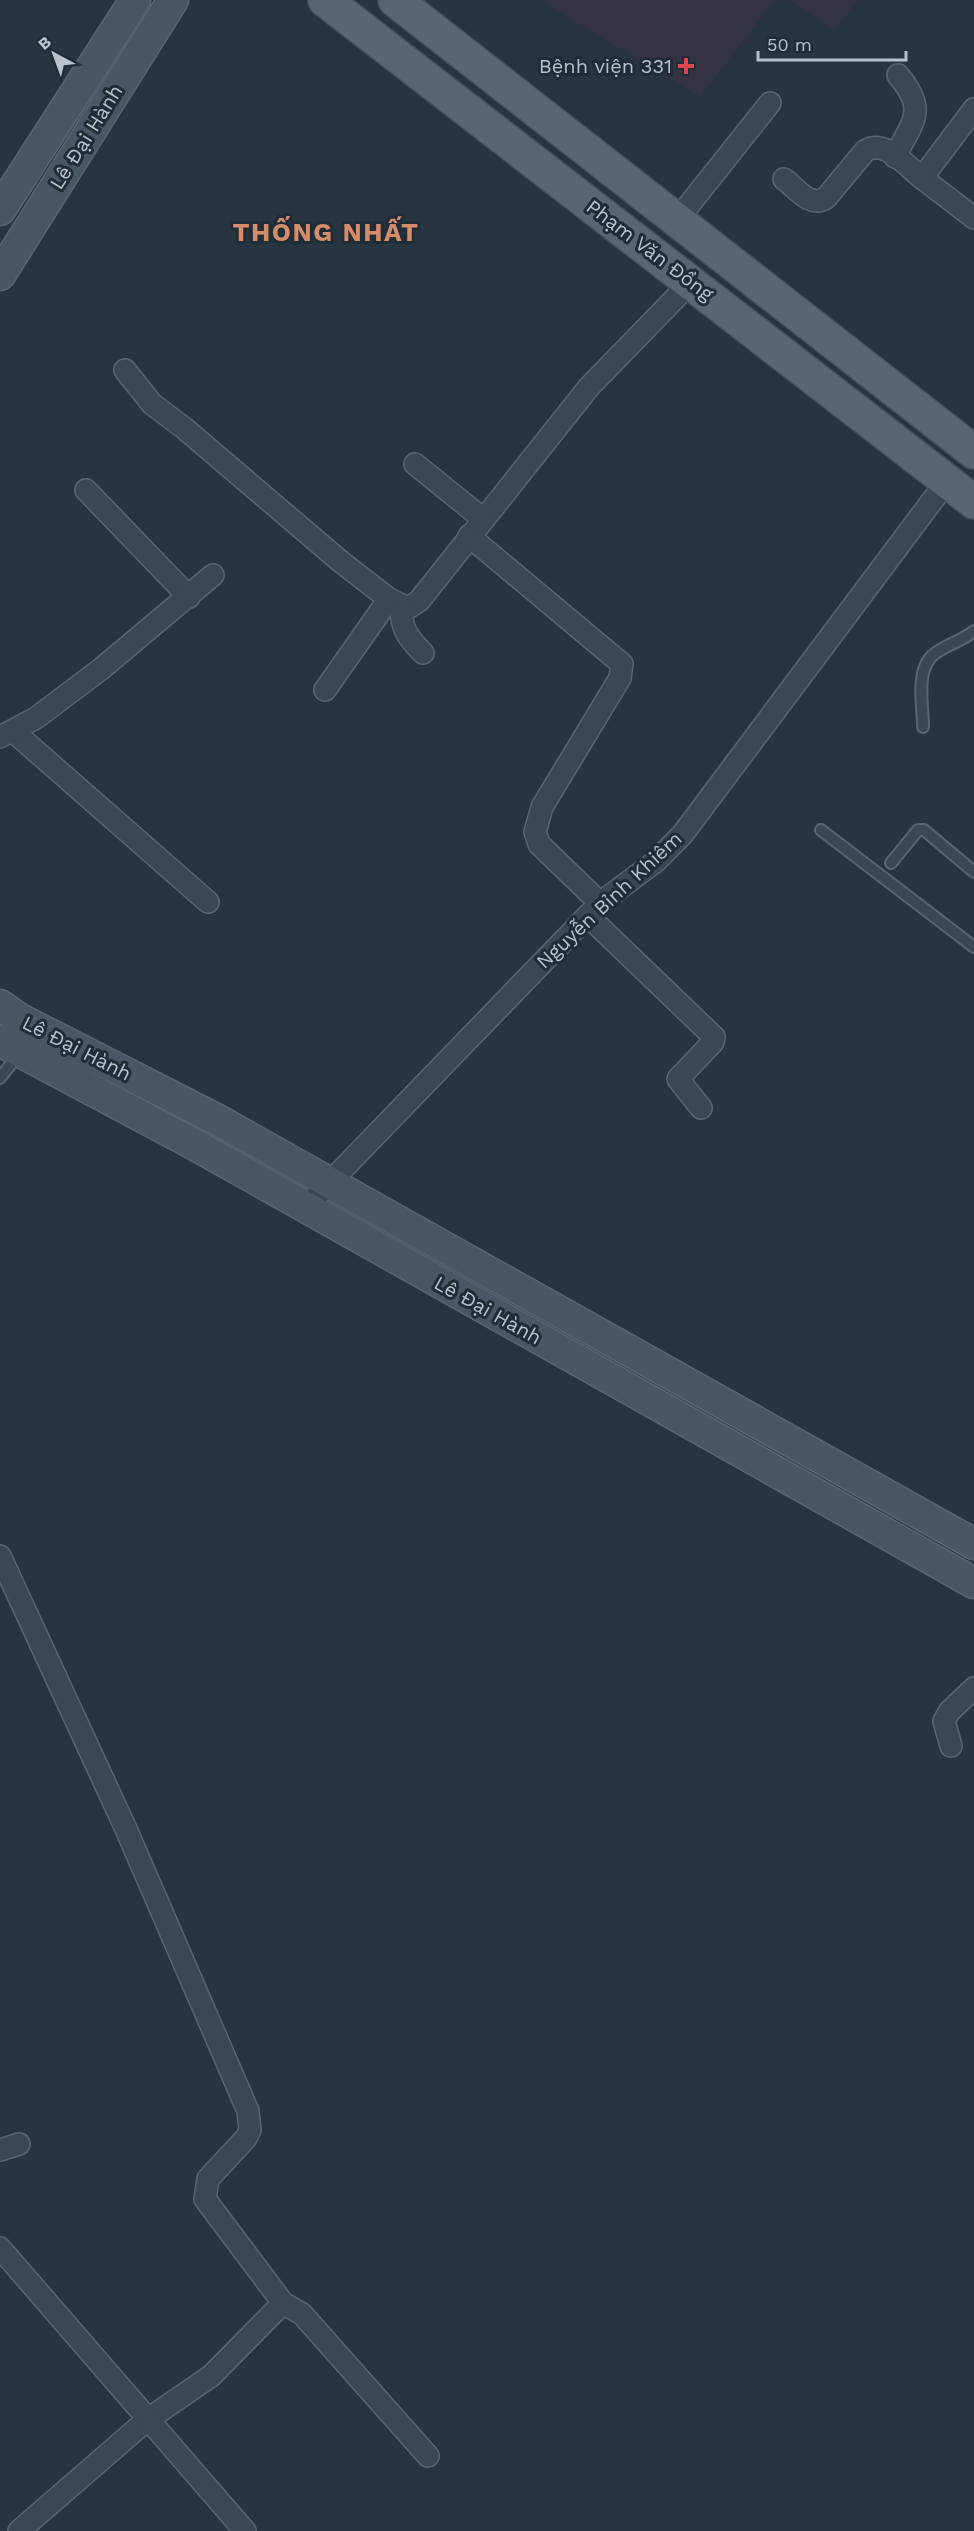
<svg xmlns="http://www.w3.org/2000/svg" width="974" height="2531" viewBox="0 0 974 2531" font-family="'Work Sans',sans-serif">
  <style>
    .medical { fill: #333342 }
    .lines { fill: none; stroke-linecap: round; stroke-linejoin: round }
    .service-casing { stroke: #59656e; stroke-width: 14 }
    .minor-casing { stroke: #59656e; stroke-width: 24 }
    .secondary-casing { stroke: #59656e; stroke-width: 33 }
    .primary-casing { stroke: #45505a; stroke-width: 36 }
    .service { stroke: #3b4751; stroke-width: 10 }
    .minor { stroke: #3b4751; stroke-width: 21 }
    .secondary { stroke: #495664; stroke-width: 30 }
    .primary { stroke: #596671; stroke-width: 33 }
    .health-dot { fill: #e0444e; stroke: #202c36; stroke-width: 2 }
    .labels { text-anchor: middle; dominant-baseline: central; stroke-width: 6; stroke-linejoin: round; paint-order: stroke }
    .poi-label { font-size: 20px; fill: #b8c2cb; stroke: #202c36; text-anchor: end }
    .street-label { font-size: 20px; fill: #b8c2cb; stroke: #202c36 }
    .district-label { font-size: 26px; font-weight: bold; letter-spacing: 1.5px; fill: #d48c6b; stroke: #202c36 }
  </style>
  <rect width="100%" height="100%" fill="#273541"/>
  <g class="medical">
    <polygon points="539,0 775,0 700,97"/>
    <polygon points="790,0 858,0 834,31"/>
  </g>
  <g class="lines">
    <g class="service-casing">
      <g id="service">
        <path d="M923,727c0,-23 -9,-61 14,-75 12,-8 26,-12 37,-21"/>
        <polyline points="821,830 974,947"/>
        <polyline points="891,863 918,830 924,830 974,872"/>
        <polyline points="0,1078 18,1055"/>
      </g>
    </g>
    <g class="minor-casing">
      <g id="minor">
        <polyline points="974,109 922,178 974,218"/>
        <path d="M895,157c18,-37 33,-46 3,-82"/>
        <path d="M784,179c13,10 26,29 42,19l39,-47c20,-13 41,15 57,27"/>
        <polyline points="677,220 770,103"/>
        <polyline points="125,370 152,404 184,428 340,561 389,599 408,608 419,601 589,387 692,281"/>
        <polyline points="415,464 483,519"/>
        <polyline points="86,490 189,597"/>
        <polyline points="469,536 622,664 620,678 542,807 535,832 539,844 600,903"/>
        <path d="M401,606c0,22 6,31 22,47"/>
        <polyline points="325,690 389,599"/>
        <polyline points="14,732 208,902"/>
        <polyline points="0,737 36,718 101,669 213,575"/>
        <polyline points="588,916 714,1037 713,1042 678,1079 701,1108"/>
        <polyline points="306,1207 600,903 655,862 682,835 947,481"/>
        <polyline points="0,1556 126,1829 248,2111 250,2130 246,2138 208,2179 205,2199 283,2303 211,2376 147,2420 19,2531"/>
        <polyline points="951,1746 944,1721 949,1712 974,1688"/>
        <polyline points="0,2150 19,2144"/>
        <polyline points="0,2248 245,2531"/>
        <polyline points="283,2303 302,2314 428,2456"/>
      </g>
    </g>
    <g class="secondary-casing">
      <g id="secondary">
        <polyline points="0,210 135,0"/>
        <polyline points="0,275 173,0"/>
        <polyline points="0,1005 20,1019 216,1119 974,1544"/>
        <polyline points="0,1041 197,1146 974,1583"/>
      </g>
    </g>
    <g class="primary-casing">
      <g id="primary">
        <polyline points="325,0 974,502"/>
        <polyline points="395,0 974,452"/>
      </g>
    </g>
    <use href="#service" class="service"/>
    <use href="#minor" class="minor"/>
    <use href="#secondary" class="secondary"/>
    <use href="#primary" class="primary"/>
  </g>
  <path class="health-dot" d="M683 57h6v6h6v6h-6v6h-6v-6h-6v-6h6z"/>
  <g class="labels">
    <g class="poi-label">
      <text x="672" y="66">Bệnh viện 331</text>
    </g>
    <g class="street-label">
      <text transform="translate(86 137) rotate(-58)">Lê Đại Hành</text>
      <text transform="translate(650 250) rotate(37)">Phạm Văn Đồng</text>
      <text transform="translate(609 900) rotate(-43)">Nguyễn Bỉnh Khiêm</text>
      <text transform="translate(77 1048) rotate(27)">Lê Đại Hành</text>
      <text transform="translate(488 1310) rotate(29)">Lê Đại Hành</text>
    </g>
    <g class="district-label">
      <text x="326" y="232">THỐNG NHẤT</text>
    </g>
  </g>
  <g transform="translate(54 54) rotate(319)" stroke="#202c36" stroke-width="4.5" paint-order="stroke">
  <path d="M0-4.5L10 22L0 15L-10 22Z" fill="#b8c2cb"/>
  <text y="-9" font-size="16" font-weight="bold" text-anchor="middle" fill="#b8c2cb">B</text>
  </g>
  <path d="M758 51v9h148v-9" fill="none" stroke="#b8c2cb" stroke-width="3"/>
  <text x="767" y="51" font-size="18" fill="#b8c2cb" stroke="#202c36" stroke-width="4.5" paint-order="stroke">50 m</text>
</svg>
